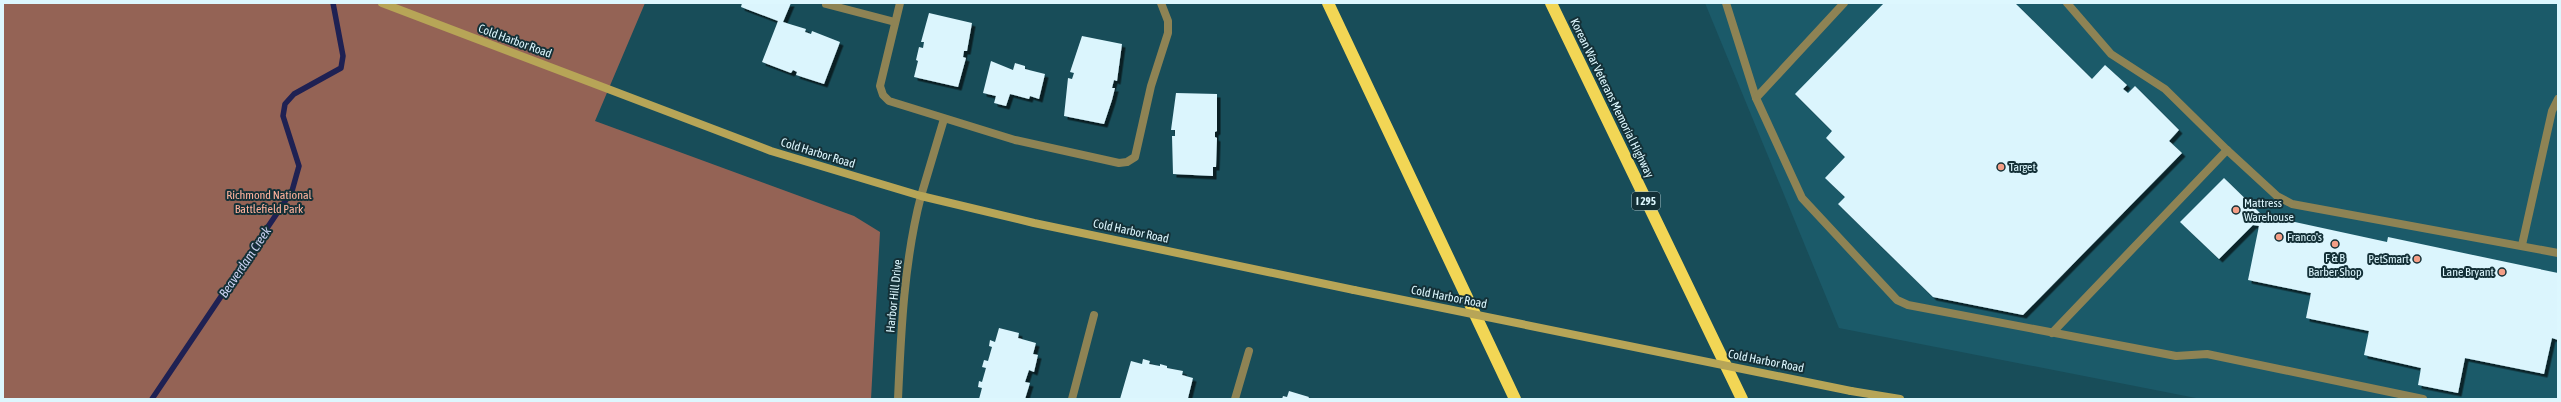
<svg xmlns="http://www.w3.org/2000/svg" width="2561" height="402" viewBox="0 0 2561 402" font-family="'Asap Condensed',sans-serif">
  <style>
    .built { fill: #1b5a69 }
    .green { fill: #946355 }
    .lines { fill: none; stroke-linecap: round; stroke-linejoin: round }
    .stream { stroke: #1f2153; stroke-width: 5.5 }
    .building { fill: #dbf5fd; filter: url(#shadow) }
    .service { stroke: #8e8354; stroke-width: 8 }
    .minor { stroke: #8e8354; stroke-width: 8 }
    .secondary { stroke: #b7a557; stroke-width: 8 }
    .motorway { stroke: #f2d655; stroke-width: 12 }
    .secondary-bridge { stroke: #b7a557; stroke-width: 8 }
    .poi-dot { fill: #f49e86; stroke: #143037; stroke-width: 1.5 }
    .labels { text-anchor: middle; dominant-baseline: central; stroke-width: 4; stroke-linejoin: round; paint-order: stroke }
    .shield { fill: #143037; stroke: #a1bbc2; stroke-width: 1 }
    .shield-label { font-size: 11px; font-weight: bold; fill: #ddf7fe }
    .street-label { font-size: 12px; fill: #ddf7fe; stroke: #143037 }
    .poi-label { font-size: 12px; fill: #ddf7fe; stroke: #143037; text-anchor: start }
    .park-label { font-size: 12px; fill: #ffb29c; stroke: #143037 }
    .water-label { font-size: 13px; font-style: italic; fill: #c8cff0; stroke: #143037 }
  </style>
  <defs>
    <filter id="shadow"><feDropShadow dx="3.5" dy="3.5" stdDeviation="0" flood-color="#0009"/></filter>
  </defs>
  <rect width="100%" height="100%" fill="#184d59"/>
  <polygon class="built" points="1705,3 2558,3 2558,399 2201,399 1839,328"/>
  <polygon class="green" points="3,3 645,3 595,121 854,216 880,232 871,399 3,399"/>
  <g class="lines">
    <polyline class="stream" points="152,399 292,191 299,166 283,116 285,104 294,94 341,68 343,56 333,3"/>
  </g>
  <g class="building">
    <polygon points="742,3 791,3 783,22 806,29 805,32 811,34 812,31 840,42 824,84 796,75 797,72 793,70 791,73 762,62 778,21 741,7"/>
    <polygon points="1884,3 2015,3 2092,79 2105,65 2127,85 2123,89 2128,93 2135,86 2179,130 2169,141 2182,153 2023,315 1933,297 1838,204 1845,197 1825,178 1845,157 1826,138 1832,131 1795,94"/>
    <polygon points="929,13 972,23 967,51 964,51 963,57 966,58 958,87 914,77 918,61 916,60 919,47 923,48 924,42 921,42"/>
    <polygon points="1082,36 1122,44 1117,81 1114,80 1112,88 1115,88 1112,100 1104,124 1064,116 1068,78 1072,79 1074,73 1070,72"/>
    <polygon points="991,61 1013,70 1015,63 1025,66 1025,69 1045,74 1039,99 1030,96 1029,99 1010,94 1006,106 994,103 996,96 983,93"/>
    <polygon points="1176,93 1217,94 1217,131 1215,132 1215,137 1217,138 1216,167 1213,167 1213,176 1173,174 1172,136 1175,136 1175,130 1171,130"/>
    <polygon points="2224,178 2262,215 2387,242 2388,237 2558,273 2558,340 2552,338 2544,374 2465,358 2458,393 2418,385 2421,368 2364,355 2369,331 2306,318 2311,293 2248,280 2259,226 2253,225 2219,259 2180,222"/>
    <polygon points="999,328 1019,333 1018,338 1036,343 1033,354 1038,355 1034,372 1029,370 1025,382 1030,383 1025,399 979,399 982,388 978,387 979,381 982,382 986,368 982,367 984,360 988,361 992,347 989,346 990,340 995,342"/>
    <polygon points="1143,359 1150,361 1149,364 1160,366 1160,364 1167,366 1167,368 1183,371 1182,375 1193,378 1188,398 1191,399 1120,399 1131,361 1142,364"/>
    <polygon points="1289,391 1309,397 1308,399 1282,399 1283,396 1287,397"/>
  </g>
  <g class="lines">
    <g class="service">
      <polyline points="900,3 880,86 883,95 889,101 1015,140 1119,163 1127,162 1135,157 1151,86 1168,33 1168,21 1161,3"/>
      <polyline points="1726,3 1756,98"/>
      <polyline points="1844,3 1756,98 1802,198 1897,300 1908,305 2176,356 2207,354 2423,399"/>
      <polyline points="2067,3 2111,54 2165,89 2227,150 2277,196 2292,204 2558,253"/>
      <polyline points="826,4 895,22"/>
      <polyline points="921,196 944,119"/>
      <polyline points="2522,245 2552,111 2558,99"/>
      <polyline points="2052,333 2227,150"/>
      <polyline points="1072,399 1094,315"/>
      <polyline points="1235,399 1249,351"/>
    </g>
    <path class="minor" d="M898,399c3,-68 6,-138 23,-203"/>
    <g class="secondary">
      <polyline points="382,3 771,151 921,196 1034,223 1354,290"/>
      <polyline points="1851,391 1900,399"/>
    </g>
    <g class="motorway">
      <polyline points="1328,3 1515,399"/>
      <polyline points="1551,3 1742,399"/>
    </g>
    <polyline class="secondary-bridge" points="1354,290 1851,391"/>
  </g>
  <g class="poi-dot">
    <circle cx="2001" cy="167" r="4"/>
    <circle cx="2236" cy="210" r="4"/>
    <circle cx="2279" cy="237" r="4"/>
    <circle cx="2335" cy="244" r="4"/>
    <circle cx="2417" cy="259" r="4"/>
    <circle cx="2502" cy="272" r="4"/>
  </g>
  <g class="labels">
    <rect class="shield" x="1632" y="192" width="28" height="18" rx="3"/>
    <g class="shield-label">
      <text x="1646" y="201">I 295</text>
    </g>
    <g class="street-label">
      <text transform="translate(515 41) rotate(20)">Cold Harbor Road</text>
      <text transform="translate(1612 98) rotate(64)">Korean War Veterans Memorial Highway</text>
      <text transform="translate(818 153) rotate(17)">Cold Harbor Road</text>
      <text transform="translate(1131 231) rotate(12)">Cold Harbor Road</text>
      <text transform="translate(894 296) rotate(-84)">Harbor Hill Drive</text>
      <text transform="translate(1449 297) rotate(11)">Cold Harbor Road</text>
      <text transform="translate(1766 361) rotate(11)">Cold Harbor Road</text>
    </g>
    <g class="poi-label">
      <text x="2009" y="167">Target</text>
      <text x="2244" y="203">Mattress<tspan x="2244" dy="14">Warehouse</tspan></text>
      <text x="2287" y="237">Franco's</text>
      <text x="2335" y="258" text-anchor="middle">F &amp; B<tspan x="2335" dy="14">Barber Shop</tspan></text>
      <text x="2409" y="259" text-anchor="end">PetSmart</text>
      <text x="2494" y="272" text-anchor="end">Lane Bryant</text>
    </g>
    <g class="park-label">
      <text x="269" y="195">Richmond National<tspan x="269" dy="14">Battlefield Park</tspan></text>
    </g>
    <g class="water-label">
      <text transform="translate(245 262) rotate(-56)">Beaverdam Creek</text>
    </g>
  </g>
  <rect width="2561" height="402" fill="none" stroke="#ddf7fe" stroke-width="8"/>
</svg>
